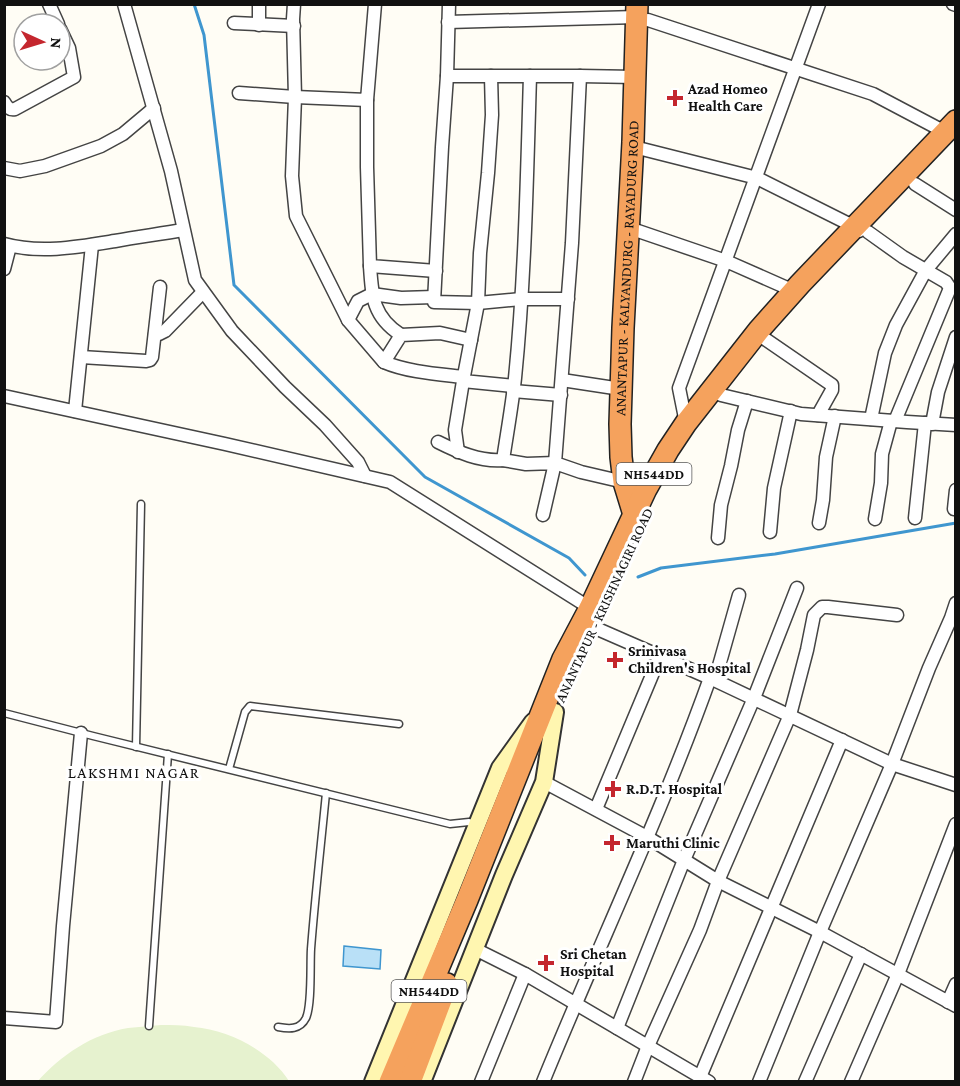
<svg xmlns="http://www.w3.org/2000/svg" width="960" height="1086" viewBox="0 0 960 1086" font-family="'Crimson Pro',serif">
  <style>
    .pitch { fill: #e6f2cf }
    .water { fill: #b9e0f7; stroke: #3f96cf; stroke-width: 1.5 }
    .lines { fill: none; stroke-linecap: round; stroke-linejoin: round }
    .stream { stroke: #3f96cf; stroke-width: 3 }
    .lane-casing { stroke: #444; stroke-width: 9 }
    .street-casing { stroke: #444; stroke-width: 15 }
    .secondary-casing { stroke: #333; stroke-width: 20 }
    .highway-casing { stroke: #222; stroke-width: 24 }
    .lane { stroke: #fff; stroke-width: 6 }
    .street { stroke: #fff; stroke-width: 12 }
    .secondary { stroke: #fff6b0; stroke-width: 16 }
    .highway { stroke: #f5a25d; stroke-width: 21 }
    .poi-dot { fill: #c4262e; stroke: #fff; stroke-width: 2 }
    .labels { text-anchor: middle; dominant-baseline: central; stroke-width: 6; stroke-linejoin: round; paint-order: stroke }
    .shield { fill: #fff; stroke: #585858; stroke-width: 1.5 }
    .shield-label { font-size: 14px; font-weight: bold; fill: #111 }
    .poi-label { font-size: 15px; font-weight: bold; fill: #111; stroke: #fff; text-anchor: start }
    .street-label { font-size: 15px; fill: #111; stroke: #fff }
    .neighbourhood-label { font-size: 16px; letter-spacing: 1.5px; fill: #111; stroke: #fff }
  </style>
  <rect width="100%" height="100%" fill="#fffdf5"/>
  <path class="pitch" d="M161,1025c11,0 22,0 33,2 35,3 76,24 95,54l-252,1c24,-27 55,-48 91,-54 11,-1 22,-2 33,-3z"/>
  <polygon class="water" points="344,946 381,950 380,969 343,966"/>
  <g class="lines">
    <g class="stream">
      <polyline points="194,4 204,35 234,285 425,477 569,558 585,575"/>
      <polyline points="638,577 661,568 775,554 956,523"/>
    </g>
    <g class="lane-casing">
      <g id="lane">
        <polyline points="4,713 93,736 450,824 469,822 476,825"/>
        <polyline points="136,747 141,504"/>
        <polyline points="229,769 245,712 250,706 399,724"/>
        <polyline points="149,1026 168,754"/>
        <path d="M278,1027c11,2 22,3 28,-9 6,-13 4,-53 5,-69 4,-52 10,-104 15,-156"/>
      </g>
    </g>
    <g class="street-casing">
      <g id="street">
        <polyline points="49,4 58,24"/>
        <polyline points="124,4 171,171 195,280 232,331 285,387 325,425 358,462 365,476"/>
        <polyline points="294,4 293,19 295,97 292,176 296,216 348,320 384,362 401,335 440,333 471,340"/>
        <polyline points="953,4 956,5"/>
        <polyline points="648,20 873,94 945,132"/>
        <polyline points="448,22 637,17"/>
        <polyline points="234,23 294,26"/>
        <polyline points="259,25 259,4"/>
        <polyline points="447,76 449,4"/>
        <polyline points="491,76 492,115 488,173 480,253 478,303 463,381 514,386"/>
        <path d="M530,76c-3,100 -5,202 -15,302 -3,28 -8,55 -12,82l23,4 29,-1 -12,52"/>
        <polyline points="580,76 572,243 555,463 581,472 624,482"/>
        <polyline points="239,93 295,97 367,100 375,4"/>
        <polyline points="367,100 367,167 370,266 436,271"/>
        <path d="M4,102c3,5 5,8 11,7l59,-32 -5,-29 -9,-19"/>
        <polyline points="642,149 757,178 855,227 859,231"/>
        <polyline points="4,168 20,171 45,166 101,146 123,134 154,108"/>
        <polyline points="915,184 956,210"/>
        <polyline points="638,231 726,261 794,291"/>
        <polyline points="868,232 903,257 946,282 950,288 895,421"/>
        <path d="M4,244c36,10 74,3 111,-3 22,-4 45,-7 68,-11"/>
        <path d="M370,266c2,31 3,51 31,69"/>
        <polyline points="4,269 10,246"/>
        <polyline points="568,299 521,299 478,303 434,302 442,147 447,76 580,76 635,77"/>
        <polyline points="348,320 358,301 372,294 401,298 434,297"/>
        <polyline points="155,334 159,334 165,331 203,292"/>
        <polyline points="765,339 832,385 832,390 818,415"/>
        <polyline points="81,357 146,361 150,360 152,357 160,287"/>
        <path d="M384,362c23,10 54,12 80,15"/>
        <polyline points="562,380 621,389"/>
        <polyline points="513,391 561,395"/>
        <polyline points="721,395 801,414 907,422 956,425"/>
        <polyline points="4,396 225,444 390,482 590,608"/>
        <polyline points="75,411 92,245"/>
        <polyline points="871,419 885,353 896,325 926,270 956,234"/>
        <polyline points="686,423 679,388 819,4"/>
        <polyline points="932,424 938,392 956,337"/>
        <path d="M438,442c20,10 42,20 65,18"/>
        <polyline points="458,452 455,430 463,381"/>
        <polyline points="954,509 956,490"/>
        <polyline points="915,518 925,423"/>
        <polyline points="875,519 881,483 882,454 891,421"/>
        <polyline points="819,523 823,500 826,457 835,416"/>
        <polyline points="770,532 774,488 791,411"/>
        <polyline points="718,538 721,505 731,466 738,430 747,401"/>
        <polyline points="593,627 710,678 892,764 956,785"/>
        <polyline points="715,680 739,595"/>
        <polyline points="544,782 647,837 718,881 820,932 956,1006"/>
        <polyline points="596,809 660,656"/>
        <polyline points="475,949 525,974 709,1082"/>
        <polyline points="948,1002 956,984"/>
        <polyline points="4,1018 56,1022 63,926 81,733"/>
        <polyline points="617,1028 684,860 754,698 797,588"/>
        <polyline points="700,1077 842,740"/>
        <polyline points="481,1082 525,974"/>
        <path d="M543,1082c55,-135 118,-267 167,-404"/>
        <polyline points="634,1082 648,1046 700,930 718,881 790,715 807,650 814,615 822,607 828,607 897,615"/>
        <polyline points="759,1082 820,932 892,764 929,668 951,618 956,603"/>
        <polyline points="805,1082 861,954"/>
        <polyline points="851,1082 898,974 956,824"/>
      </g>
    </g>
    <g class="secondary-casing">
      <g id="secondary">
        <polyline points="373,1082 500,768 533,722"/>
        <polyline points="422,1082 504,875 544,782 555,712"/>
      </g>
    </g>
    <g class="highway-casing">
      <g id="highway">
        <path id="s1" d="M636,521l-12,-39 -3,-25 -1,-33 3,-96 10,-186 4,-138"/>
        <polyline points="390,1082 467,900 563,659 590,608 646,489 668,450 686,423 759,330 800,284 956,121"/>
        <polyline points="410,1082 447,984"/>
      </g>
    </g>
    <use href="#lane" class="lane"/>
    <use href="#street" class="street"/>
    <use href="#secondary" class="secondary"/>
    <use href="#highway" class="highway"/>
  </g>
  <g class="poi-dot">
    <path d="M672 89h6v6h6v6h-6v6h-6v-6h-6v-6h6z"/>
    <path d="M612 651h6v6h6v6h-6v6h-6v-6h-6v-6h6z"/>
    <path d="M610 780h6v6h6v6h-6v6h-6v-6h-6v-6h6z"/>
    <path d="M609 834h6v6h6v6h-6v6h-6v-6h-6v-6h6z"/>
    <path d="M543 954h6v6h6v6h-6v6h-6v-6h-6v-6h6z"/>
  </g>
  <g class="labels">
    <g class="shield">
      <rect x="616.5" y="463" width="75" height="22" rx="4.5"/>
      <rect x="391.5" y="980" width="75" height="22" rx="4.5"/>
    </g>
    <g class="shield-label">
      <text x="654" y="474">NH544DD</text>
      <text x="429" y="991">NH544DD</text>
    </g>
    <g class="poi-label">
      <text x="688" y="89">Azad Homeo<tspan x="688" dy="17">Health Care</tspan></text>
      <text x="628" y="651">Srinivasa<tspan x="628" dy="17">Children's Hospital</tspan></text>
      <text x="626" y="789">R.D.T. Hospital</text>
      <text x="626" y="843">Maruthi Clinic</text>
      <text x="560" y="954">Sri Chetan<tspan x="560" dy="17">Hospital</tspan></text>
    </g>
    <g class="street-label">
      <text stroke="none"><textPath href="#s1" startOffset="255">ANANTAPUR - KALYANDURG - RAYADURG ROAD</textPath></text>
      <text transform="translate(604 605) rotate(-65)">ANANTAPUR - KRISHNAGIRI ROAD</text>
    </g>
    <g class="neighbourhood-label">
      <text x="134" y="772">LAKSHMI NAGAR</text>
    </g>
  </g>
  <rect width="960" height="1086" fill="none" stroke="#111111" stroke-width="12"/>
  <g transform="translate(42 42) rotate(94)"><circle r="28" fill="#ffffff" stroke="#a0a0a0" stroke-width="1.5"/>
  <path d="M0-4.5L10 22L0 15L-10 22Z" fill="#c4262e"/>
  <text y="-9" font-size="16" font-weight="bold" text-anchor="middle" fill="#111111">N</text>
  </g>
</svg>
